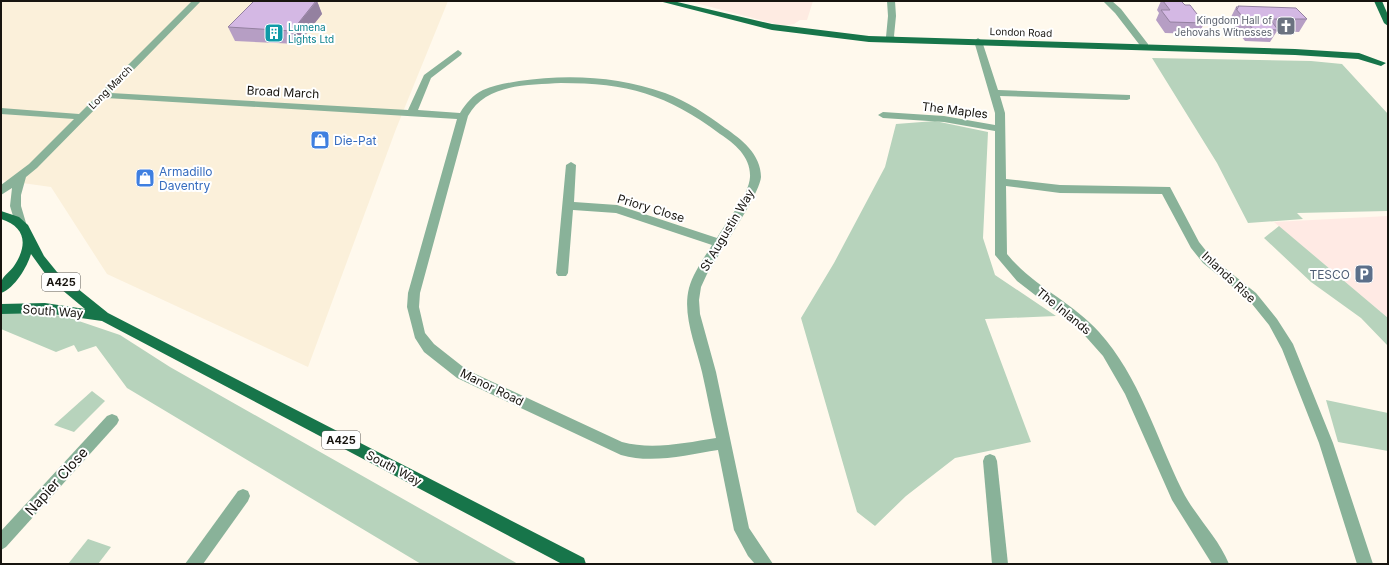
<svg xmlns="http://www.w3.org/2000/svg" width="1389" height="565" viewBox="0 0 1389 565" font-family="Inter,sans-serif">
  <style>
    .commercial { fill: #ffeae4 }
    .built { fill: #fbf0da }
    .medical { fill: #feebe2 }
    .green { fill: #b7d3bc }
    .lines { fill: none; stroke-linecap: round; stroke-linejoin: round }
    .minor { fill: #89b299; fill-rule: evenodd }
    .major { fill: #17754a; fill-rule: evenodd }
    .wall { fill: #b69ec4 }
    .shaded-wall { fill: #9481a0 }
    .building { fill: #d4b8e4; stroke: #9481a0 }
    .labels { text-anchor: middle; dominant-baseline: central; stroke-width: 4; stroke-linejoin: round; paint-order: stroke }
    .far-worship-label { font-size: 10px; fill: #5b616d; stroke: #fff; text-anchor: end }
    .far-culture-label { font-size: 10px; fill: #0d838f; stroke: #fff; text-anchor: start }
    .far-street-label { font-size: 10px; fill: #17140f; stroke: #fff }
    .shield { fill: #fff; stroke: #5d5a57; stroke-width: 1 }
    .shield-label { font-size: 11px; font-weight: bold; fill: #17140f }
    .street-label { font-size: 12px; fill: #17140f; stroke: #fff }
    .shop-label { font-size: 12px; fill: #366cbe; stroke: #fff; text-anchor: start }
    .service-label { font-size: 12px; fill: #4e5e75; stroke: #fff; text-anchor: end }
    .near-street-label { font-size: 14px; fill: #17140f; stroke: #fff }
  </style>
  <rect width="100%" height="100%" fill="#fff9ed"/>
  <polygon class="commercial" points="1388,216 1388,318 1274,222"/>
  <polygon class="built" points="1,1 448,1 396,129 308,367 107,274 51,187 1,180"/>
  <polygon class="medical" points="688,1 813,1 807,20 800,20 794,24 783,26"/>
  <g class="green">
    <polygon points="1152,58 1311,61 1342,64 1388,114 1388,211 1297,213 1303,219 1248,223 1217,163"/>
    <polygon points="935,121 988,132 983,238 995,275 1056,316 985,319 1031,442 955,458 906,496 875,526 857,512 801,318 834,263 885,167 896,124"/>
    <polygon points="1279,226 1388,318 1388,346 1361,318 1311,282 1264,238"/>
    <polygon points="1,313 33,313 64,316 120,335 170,367 518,564 421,564 127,388 96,346 78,352 74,345 56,352 1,329"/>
    <polygon points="92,391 105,401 74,432 54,425"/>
    <polygon points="1326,400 1388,413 1388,451 1338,442"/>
    <polygon points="88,539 111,547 98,564 68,564"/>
  </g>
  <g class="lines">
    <g class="minor">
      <path d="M192,1h9l-90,92 297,17 16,-35 34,-25 4,3 -1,2 -30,23 -13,32 42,3c6,-10 13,-18 23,-23 11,-5 24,-7 36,-9 48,-7 99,-5 146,12 22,8 41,21 60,35 16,11 36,26 36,49 -1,17 -43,78 -54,97l-6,13 -2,13 1,14 16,58 33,156 24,36h-18l-7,-8 -14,-26 -16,-80c-31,5 -66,14 -97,5l-164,-77 -33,-26 -9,-14 -8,-31 1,-14 49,-174 -351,-21 -69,70 -11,9 -5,18v11l5,17 -2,3h-8l-6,-20 2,-18 -11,7v-10l28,-21 45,-45 -73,-5v-6l78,6zM561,83c66,0 106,11 159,51 15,10 31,23 30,43 -1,18 -24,45 -33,61l-100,-33 -43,-3 2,-37 -5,-3 -5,3 -10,108 2,3h8l2,-3 5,-63 43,3 96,32c-8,13 -19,28 -23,43 -7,27 7,58 13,84 5,22 9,44 14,66 -31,5 -64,12 -94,4l-155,-72 -33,-26 -9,-11 -6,-26 1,-14 48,-177c18,-33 61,-31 93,-33z"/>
      <polygon points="887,1 895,1 896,16 894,36 896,39 892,42 886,37 888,16"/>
      <polygon points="1103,1 1112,1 1121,9 1148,44 1148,48 1142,48 1115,13"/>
      <path d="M978,38l4,3 16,49 132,5v4l-3,1 -127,-4 5,17 1,66 54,6 110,2 29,55 12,15 45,36 21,26 16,25 40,99 40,121h-16l-38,-121 -37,-94 -13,-24 -21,-26 -45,-36 -12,-15 -29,-54 -102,-1 -54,-7 1,68c26,32 65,48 92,78 40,44 57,105 83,158 13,26 36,47 47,74h-17l-40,-64 -47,-106 -22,-38 -24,-27 -62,-48 -22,-26v-124l-51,-9 -61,-4 -5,-3 5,-3 61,4 51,9v-12l-21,-72z"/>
      <polygon points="112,414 117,416 119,420 117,424 6,547 1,550 1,531 107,416"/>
      <polygon points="990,454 995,456 997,461 1008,564 992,564 983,461 985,456"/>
      <polygon points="243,489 248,491 250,496 248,501 203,564 185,564 238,491"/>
    </g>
    <g class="major">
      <polygon points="659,1 673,1 772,24 869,36 1295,49 1359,53 1386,63 1381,66 1358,59 1295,55 869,42 772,30"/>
      <polygon points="1374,1 1382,1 1388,15 1388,26 1384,23"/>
      <path d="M1,211l18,6 9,8 16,31 13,16 51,41 476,245 2,6h-24l-460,-243 -57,-8 -44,1v-10l44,-1 40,6 -36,-30 -18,-25c-4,13 -16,34 -30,39 0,-4 -1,-10 1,-13 2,-5 9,-9 12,-14 14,-21 12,-39 -13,-47z"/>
    </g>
  </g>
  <g class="wall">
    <polygon points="317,1 322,14 298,44 235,41 228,27"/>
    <polygon points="1161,1 1181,1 1185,5 1204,23 1199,34 1165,33 1156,20 1159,13 1157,10"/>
    <polygon points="1238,6 1307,19 1299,32 1277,31 1270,42 1245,41 1229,21 1230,20 1230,19 1236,7 1237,7"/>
  </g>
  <polygon class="shaded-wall" points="317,1 322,14 298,44 292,31"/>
  <g class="building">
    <polygon points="254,1 316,1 292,31 228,27"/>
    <polygon points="1163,1 1181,1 1185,5 1190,5 1204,23 1170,22 1161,10 1170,10"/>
    <polygon points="1238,6 1296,8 1307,19 1270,19 1278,30 1253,29 1236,9 1238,9 1236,7 1239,7"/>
  </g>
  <defs>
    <g id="church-square" transform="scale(1)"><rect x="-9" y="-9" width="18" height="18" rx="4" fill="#6b7280" stroke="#fff"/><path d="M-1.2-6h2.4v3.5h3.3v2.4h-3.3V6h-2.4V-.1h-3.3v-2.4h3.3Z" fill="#fff"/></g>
    <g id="building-square" transform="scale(1)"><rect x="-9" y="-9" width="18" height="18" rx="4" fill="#0f9aa8" stroke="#fff"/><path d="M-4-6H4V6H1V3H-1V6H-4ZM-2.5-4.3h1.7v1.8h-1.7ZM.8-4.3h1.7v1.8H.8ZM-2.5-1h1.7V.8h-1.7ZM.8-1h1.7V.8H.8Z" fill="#fff"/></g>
    <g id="shop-square" transform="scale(1)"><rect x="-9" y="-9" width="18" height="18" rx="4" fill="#3f7fe0" stroke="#fff"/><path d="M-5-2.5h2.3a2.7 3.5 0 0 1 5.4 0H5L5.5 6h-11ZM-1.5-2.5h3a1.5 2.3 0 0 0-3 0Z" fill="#fff"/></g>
    <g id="parking-square" transform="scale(1)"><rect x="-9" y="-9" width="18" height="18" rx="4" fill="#5c6f8a" stroke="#fff"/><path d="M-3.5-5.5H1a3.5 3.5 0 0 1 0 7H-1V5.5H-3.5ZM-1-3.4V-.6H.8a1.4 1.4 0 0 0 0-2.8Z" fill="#fff"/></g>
  </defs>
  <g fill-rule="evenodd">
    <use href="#church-square" x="1286" y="26"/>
    <use href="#building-square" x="274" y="33"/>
    <use href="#shop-square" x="320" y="140"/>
    <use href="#shop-square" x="145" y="178"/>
    <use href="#parking-square" x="1364" y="274"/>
  </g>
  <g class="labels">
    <g class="far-worship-label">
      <text x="1272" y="20">Kingdom Hall of<tspan x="1272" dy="12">Jehovahs Witnesses</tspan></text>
    </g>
    <g class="far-culture-label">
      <text x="288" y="27">Lumena<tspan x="288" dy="12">Lights Ltd</tspan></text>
    </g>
    <g class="far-street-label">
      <text transform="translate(1021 32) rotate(2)">London Road</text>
      <text transform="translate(110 87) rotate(-45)">Long March</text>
    </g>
    <g class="shield">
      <rect x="42" y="273" width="38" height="18" rx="3"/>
      <rect x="322" y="431" width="38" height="18" rx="3"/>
    </g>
    <g class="shield-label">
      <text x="61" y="282">A425</text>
      <text x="341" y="440">A425</text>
    </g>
    <g class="street-label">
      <text transform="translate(283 92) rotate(3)">Broad March</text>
      <text transform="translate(955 110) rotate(7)">The Maples</text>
      <text transform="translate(651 208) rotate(17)">Priory Close</text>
      <text transform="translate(727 230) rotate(-59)">St Augustin Way</text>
      <text transform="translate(1229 277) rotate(43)">Inlands Rise</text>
      <text transform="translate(53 311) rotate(4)">South Way</text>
      <text transform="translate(1064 311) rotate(39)">The Inlands</text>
      <text transform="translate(492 387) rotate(26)">Manor Road</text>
      <text transform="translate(394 468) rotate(28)">South Way</text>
    </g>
    <g class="shop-label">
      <text x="334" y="140">Die-Pat</text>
      <text x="159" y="171">Armadillo<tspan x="159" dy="14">Daventry</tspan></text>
    </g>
    <g class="service-label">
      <text x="1350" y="274">TESCO</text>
    </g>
    <g class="near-street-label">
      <text transform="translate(56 481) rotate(-48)">Napier Close</text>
    </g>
  </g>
  <rect width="1389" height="565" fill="none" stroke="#17140f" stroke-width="4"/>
</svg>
